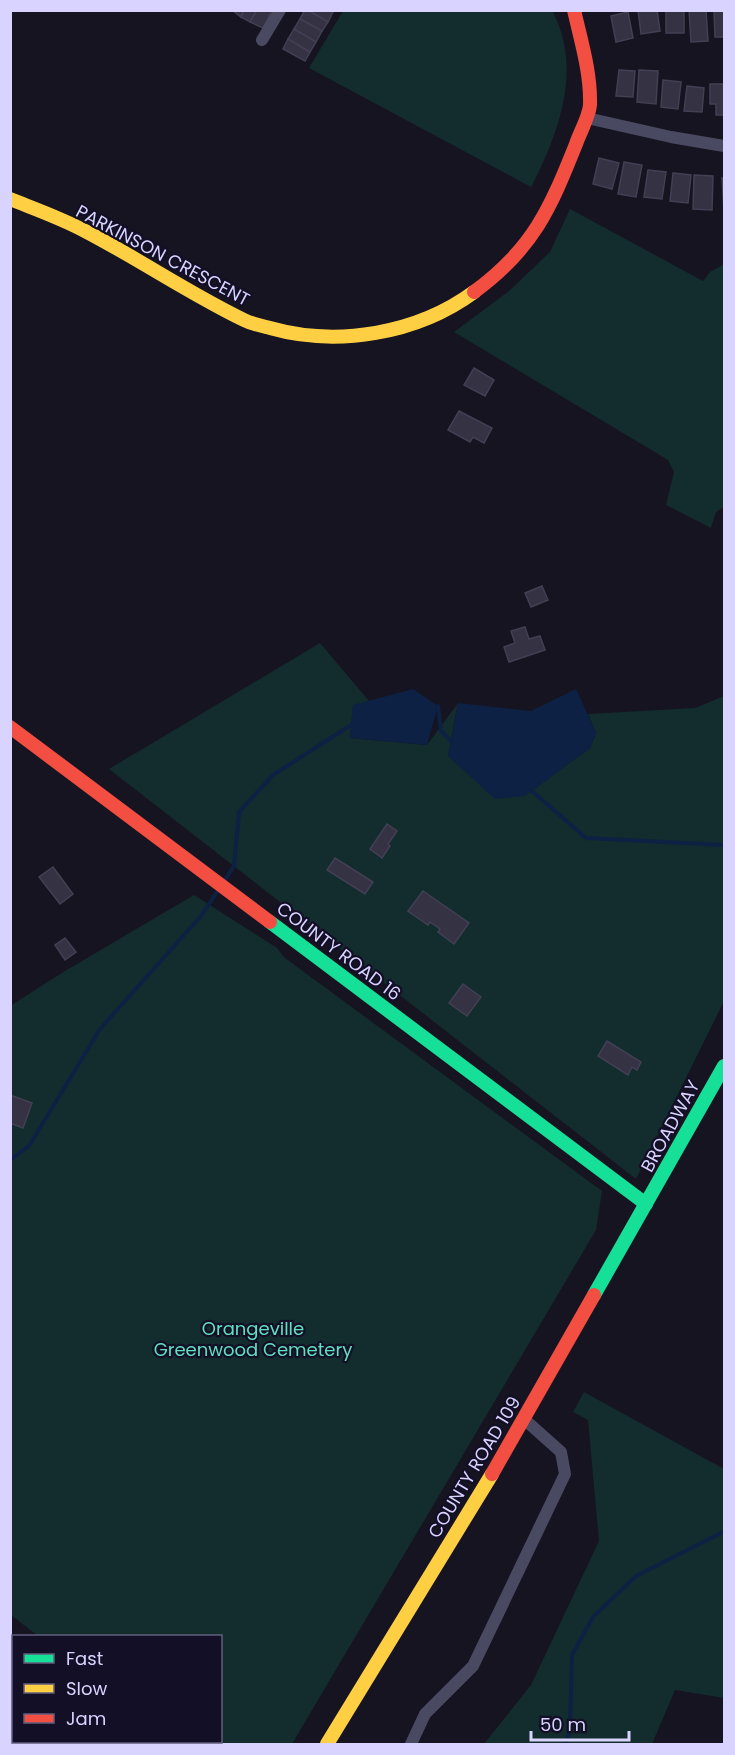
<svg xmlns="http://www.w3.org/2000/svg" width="735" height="1755" viewBox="0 0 735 1755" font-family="Poppins,sans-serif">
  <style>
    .green { fill: #132c2d }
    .water { fill: #0d2144 }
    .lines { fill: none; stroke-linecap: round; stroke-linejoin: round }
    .stream { stroke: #0d2144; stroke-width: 4 }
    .building { fill: #343243; stroke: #433f54; stroke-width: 1.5 }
    .street { stroke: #4a4962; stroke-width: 12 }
    .fast { stroke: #16e098; stroke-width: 14 }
    .slow { stroke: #ffcf43; stroke-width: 14 }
    .jam { stroke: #f24e42; stroke-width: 14 }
    .labels { text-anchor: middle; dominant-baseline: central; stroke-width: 4.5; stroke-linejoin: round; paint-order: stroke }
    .street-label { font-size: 18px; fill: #d9d4ff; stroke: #130f26 }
    .park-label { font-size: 18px; fill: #5fe0c0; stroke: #130f26 }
  </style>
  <rect width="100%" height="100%" fill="#161421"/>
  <g class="green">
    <path d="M552,10c31,58 7,123 -21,177l-222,-119 34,-57z"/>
    <polygon points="570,209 703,281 710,272 724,264 724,507 716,512 711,528 666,505 674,472 668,460 454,332 509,291 550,252"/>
    <polygon points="320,643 369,701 353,706 350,738 427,745 458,703 448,756 524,796 590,748 596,733 588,714 695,708 724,696 724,1001 636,1179 109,769"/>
    <polygon points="194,895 277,948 285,958 602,1191 596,1230 292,1744 189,1744 185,1742 220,1742 220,1636 38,1636 11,1615 10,1006 65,971"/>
    <polygon points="584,1392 724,1469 724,1698 675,1690 652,1744 484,1744 531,1685 599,1541 588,1420 573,1412"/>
  </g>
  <g class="water">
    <polygon points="413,689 438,706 427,745 350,738 353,705"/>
    <polygon points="576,689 596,733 590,748 532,791 524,796 495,799 448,756 458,703 531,711"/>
  </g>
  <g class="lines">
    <g class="stream">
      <polyline points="438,706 441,731 451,741"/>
      <polyline points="532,791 586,838 724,845"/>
      <polyline points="223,883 234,866 239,812 273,775 351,725"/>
      <polyline points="10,1160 29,1146 100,1029 201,916 219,889"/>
      <polyline points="565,1744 570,1731 572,1655 593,1617 636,1576 723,1532"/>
    </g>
  </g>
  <g class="building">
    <polygon points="232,10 244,10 241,17"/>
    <polygon points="244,10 257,10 250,22 241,17"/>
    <polygon points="257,10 272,10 263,28 250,22"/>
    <polygon points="305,10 308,10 328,22 322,31 300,19"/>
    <polygon points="308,10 331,10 333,12 328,22"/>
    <polygon points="638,10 657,10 660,31 641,34"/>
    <rect x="666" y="10" width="18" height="23"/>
    <polygon points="689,10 706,10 708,41 691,42"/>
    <polygon points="714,10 724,10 724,37 715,37"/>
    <polygon points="628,12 633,38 616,42 611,16"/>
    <polygon points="300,19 322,31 316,42 294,29"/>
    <polygon points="294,29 316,42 310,52 288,39"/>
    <polygon points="288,39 310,52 305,61 283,49"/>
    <polygon points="619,70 635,71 633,97 616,96"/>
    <polygon points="639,70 658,71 656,104 637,102"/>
    <polygon points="663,80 681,82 678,109 661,107"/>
    <polygon points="710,84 724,84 724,115 716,115 716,104 710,104"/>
    <polygon points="687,86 704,88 702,112 684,111"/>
    <polygon points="599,158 619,163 612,189 593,184"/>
    <polygon points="624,162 642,165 636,197 618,194"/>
    <polygon points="648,170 666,172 662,199 644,197"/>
    <polygon points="673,173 691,175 688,203 670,201"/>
    <polygon points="694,175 713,176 712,210 693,209"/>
    <polygon points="722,178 724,178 724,211"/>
    <polygon points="474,368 494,380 485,396 464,385"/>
    <polygon points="459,411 492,428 484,443 473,437 470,442 448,430"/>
    <polygon points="542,586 548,600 531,607 525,593"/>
    <polygon points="525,627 529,639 540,636 545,650 509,662 504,647 515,643 511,631"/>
    <polygon points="387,824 397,831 388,844 390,846 382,858 370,849"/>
    <polygon points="335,858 373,882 365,894 327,870"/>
    <polygon points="53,867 73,894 60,904 39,877"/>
    <polygon points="423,891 469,923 454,944 438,932 440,929 430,922 428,925 408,911"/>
    <polygon points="65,938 76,952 65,960 55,945"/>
    <polygon points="463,984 481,997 467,1016 449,1003"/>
    <polygon points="607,1041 641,1062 637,1070 632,1067 628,1075 598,1056"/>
    <polygon points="10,1095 32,1103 23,1128 10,1123"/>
  </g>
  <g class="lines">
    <g class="street">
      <polyline points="262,40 280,10"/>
      <polyline points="587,118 671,137 724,146"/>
      <polyline points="411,1744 425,1714 473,1666 565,1474 561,1452 524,1419"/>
    </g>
    <g class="fast">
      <polyline points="270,922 646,1204"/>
      <polyline points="594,1295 724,1066"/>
    </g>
    <g class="slow">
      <path d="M10,199c25,10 51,19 75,32 54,28 105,63 159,89 8,4 18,6 26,8 67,19 147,6 204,-36"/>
      <polyline points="327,1744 492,1474"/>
    </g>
    <g class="jam">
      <path d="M474,292c59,-43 76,-83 102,-148 4,-12 13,-27 14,-39 1,-32 -9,-64 -16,-95"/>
      <polyline points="10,727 270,922"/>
      <polyline points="492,1474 594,1295"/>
    </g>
  </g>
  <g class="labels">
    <g class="street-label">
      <text transform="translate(163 255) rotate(28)">PARKINSON CRESCENT</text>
      <text transform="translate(339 951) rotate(37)">COUNTY ROAD 16</text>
      <text transform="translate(670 1126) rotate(-61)">BROADWAY</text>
      <text transform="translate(474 1467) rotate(-59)">COUNTY ROAD 109</text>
    </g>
    <g class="park-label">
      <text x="253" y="1328">Orangeville<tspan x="253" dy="21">Greenwood Cemetery</tspan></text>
    </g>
  </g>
  <rect width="735" height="1755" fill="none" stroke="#d9d4ff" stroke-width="24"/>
  <rect x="12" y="1635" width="210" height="108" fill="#130f26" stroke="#625e7d" stroke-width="1.5"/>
  <rect x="24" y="1654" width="30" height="9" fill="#16e098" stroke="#625e7d" stroke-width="1.5"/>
  <text x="66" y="1665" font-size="18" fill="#d9d4ff">Fast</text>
  <rect x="24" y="1684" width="30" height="9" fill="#ffcf43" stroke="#625e7d" stroke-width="1.5"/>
  <text x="66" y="1695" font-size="18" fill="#d9d4ff">Slow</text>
  <rect x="24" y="1714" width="30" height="9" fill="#f24e42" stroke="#625e7d" stroke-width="1.5"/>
  <text x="66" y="1725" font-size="18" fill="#d9d4ff">Jam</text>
  <path d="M531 1731v9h98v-9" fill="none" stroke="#d9d4ff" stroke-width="3"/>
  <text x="540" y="1731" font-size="18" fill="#d9d4ff" stroke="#130f26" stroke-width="4.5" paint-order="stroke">50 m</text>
</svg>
